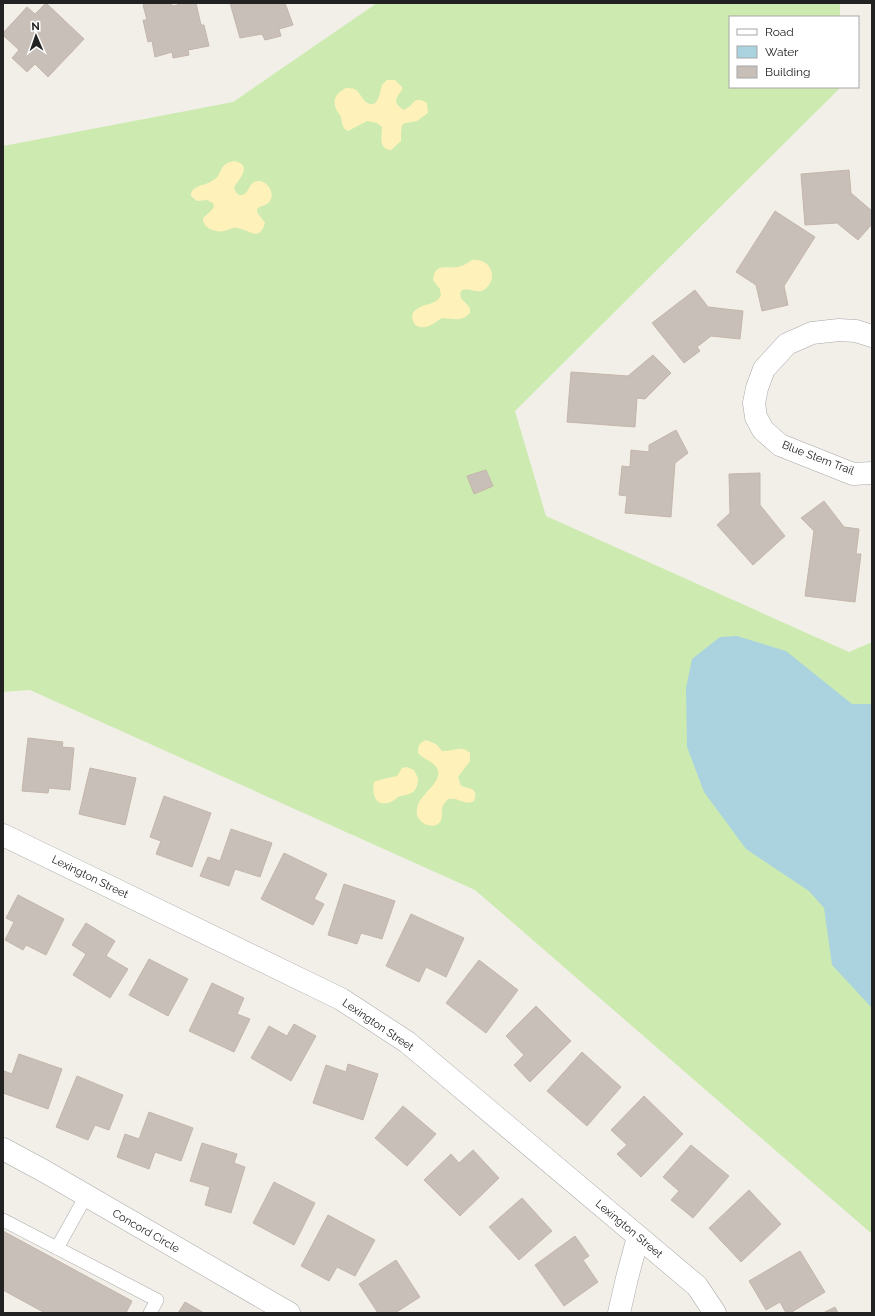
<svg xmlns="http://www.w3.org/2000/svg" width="875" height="1316" viewBox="0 0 875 1316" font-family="Raleway,sans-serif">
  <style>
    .grass { fill: #cdebb0 }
    .sand { fill: #fff1ba }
    .water { fill: #aad3df }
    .building { fill: #c7bfb8; stroke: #c4b6ab }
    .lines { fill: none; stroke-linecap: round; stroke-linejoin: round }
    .lane-casing { stroke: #a9a9a9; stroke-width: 14 }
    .street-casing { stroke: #a9a9a9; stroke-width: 23 }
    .lane { stroke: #fff; stroke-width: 13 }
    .street { stroke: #fff; stroke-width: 22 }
    .labels { text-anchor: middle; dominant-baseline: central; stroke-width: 3.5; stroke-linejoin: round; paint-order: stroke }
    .street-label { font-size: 11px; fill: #222; stroke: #fff }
  </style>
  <rect width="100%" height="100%" fill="#f2efe9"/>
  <polygon class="grass" points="377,3 840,3 840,17 730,17 730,87 841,87 515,411 546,516 849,652 872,642 872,1234 475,890 30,690 3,692 3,146 233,102"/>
  <g class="sand">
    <path d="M387,80h8l7,7v3c-7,9 -9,13 2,20l5,-3 7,-7h5l6,3 1,10 -11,8 -12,2 -3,2 -1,7v9l-10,9c-13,-1 -9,-14 -9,-23l-5,-4 -10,-2 -19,10c-6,-3 -6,-8 -7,-14 -1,-3 -4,-5 -5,-8 -4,-11 1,-16 10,-21 3,0 7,0 10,2 4,3 6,9 10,12 12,9 14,-10 16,-17z"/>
    <path d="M234,161c19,4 6,17 0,26 1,4 3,9 8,8 7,-1 6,-10 12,-13 11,-5 22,10 16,19 -3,5 -9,4 -13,8v3l8,11c-6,20 -16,6 -28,5 -5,-1 -8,2 -13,3 -8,2 -22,-3 -21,-13l8,-7 3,-4 -1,-4 -6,-3 -10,1 -6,-5c0,-11 14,-10 21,-15 12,-6 5,-17 22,-20z"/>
    <path d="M472,260c20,-2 27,20 12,30 -7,4 -15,-3 -22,0l-2,3 1,5 9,10v5c-10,10 -16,5 -28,5 -7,4 -14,11 -22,9 -4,-1 -6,-3 -7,-6 -5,-15 16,-15 23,-20 2,-1 3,-3 5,-5l-1,-7 -7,-9c2,-18 13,-11 25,-13 5,-1 10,-4 14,-7z"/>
    <path d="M426,740l10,4 6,7c10,1 19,-7 28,2v8l-12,16 3,9c9,3 18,2 13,15 -10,5 -14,-4 -26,-2 -3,3 -6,7 -6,11 -1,4 1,8 -2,12 -4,6 -15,4 -19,-1 -3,-3 -5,-6 -4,-11 0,-15 24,-25 21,-39 -2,-9 -14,-11 -20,-18 0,-7 1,-10 8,-13z"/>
    <path d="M406,767l8,3 4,8c0,5 -1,11 -5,14 -4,3 -10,3 -15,5 -3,2 -6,5 -10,6 -14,3 -16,-11 -14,-21 7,-3 15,-4 23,-6l5,-8z"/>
  </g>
  <polygon class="water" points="737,636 786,651 852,704 872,704 872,1008 832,965 824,908 809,891 746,849 704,792 687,747 686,688 692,659 720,637"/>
  <g class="building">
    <polygon points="46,3 84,39 48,77 35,64 27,72 12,58 19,50 3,35 3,33 27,7 35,14"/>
    <polygon points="145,3 171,3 172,6 178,5 178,3 196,3 201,25 204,25 209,46 188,50 189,55 173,58 172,52 155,57 152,41 148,42 143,20 147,20 143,5"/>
    <polygon points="230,3 285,3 293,25 279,29 281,36 265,40 262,34 240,38"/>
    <polygon points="849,170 851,193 872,211 872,224 858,240 837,223 805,225 801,174"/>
    <polygon points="775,211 815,237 784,286 788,305 762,311 756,285 736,272"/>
    <polygon points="695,290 708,307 743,311 740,339 711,336 697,347 700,351 684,363 652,323"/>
    <polygon points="653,355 671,373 645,399 637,398 635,427 567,422 571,372 628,376"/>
    <polygon points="676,430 688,453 675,463 671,517 625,513 627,496 619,495 622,466 630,467 631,450 649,452 649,445"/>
    <polygon points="486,470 493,486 474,494 467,476"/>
    <polygon points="760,473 760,505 785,536 753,565 717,525 730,513 729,474"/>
    <polygon points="824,501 844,527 859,529 856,554 861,554 855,602 805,596 814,531 801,518"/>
    <polygon points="28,738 63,742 62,747 74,748 70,790 49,788 48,793 22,791"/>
    <polygon points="90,768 136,778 125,825 79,814"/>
    <polygon points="164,796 211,813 192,867 156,854 161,841 150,837"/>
    <polygon points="231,829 272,843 260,877 235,869 229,886 200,876 208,857 220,861"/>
    <polygon points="284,853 327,874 314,899 324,904 313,925 261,899"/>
    <polygon points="344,884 395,901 382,939 361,933 357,944 328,935"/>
    <polygon points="18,895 64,919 46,955 26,945 23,950 5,940 14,922 6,918"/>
    <polygon points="411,914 464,938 446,977 426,967 419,982 386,966"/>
    <polygon points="86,923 115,941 106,956 128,969 110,998 73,975 86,954 72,945"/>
    <polygon points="149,959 188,979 168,1016 129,995"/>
    <polygon points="479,960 518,990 486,1033 446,1003"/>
    <polygon points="212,983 244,998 237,1014 250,1019 234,1052 189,1031"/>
    <polygon points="536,1006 571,1041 530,1082 514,1065 524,1055 506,1036"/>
    <polygon points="294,1024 316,1036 291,1081 251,1058 269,1026 287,1036"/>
    <polygon points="582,1052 621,1087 587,1126 547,1091"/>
    <polygon points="19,1054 62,1069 48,1109 3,1093 3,1076 4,1071 12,1074"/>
    <polygon points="348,1064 378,1074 363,1120 313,1103 326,1065 346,1072"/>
    <polygon points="77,1076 123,1095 109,1130 95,1125 88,1140 56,1127"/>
    <polygon points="644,1096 683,1134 641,1177 617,1154 627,1145 611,1130"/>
    <polygon points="403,1106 436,1134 407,1166 375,1138"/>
    <polygon points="149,1112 193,1128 181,1161 155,1152 149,1169 117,1157 125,1134 139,1139"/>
    <polygon points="202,1143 237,1154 234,1163 245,1167 231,1213 205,1205 210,1187 190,1181"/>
    <polygon points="691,1145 729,1176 693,1218 671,1200 679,1191 663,1177"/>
    <polygon points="473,1150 499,1178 460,1216 424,1180 451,1154 459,1163"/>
    <polygon points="274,1182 315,1203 294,1245 253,1223"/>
    <polygon points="749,1190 781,1224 741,1262 709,1228"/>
    <polygon points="522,1198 552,1231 519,1260 489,1227"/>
    <polygon points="328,1215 375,1240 355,1276 337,1267 329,1281 301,1266"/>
    <polygon points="3,1231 132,1301 126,1313 45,1313 3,1290"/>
    <polygon points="575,1236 589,1256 583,1260 598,1282 564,1306 535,1265"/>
    <polygon points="800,1251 825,1292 790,1313 786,1313 780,1302 766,1310 749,1281"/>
    <polygon points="396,1260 420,1297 395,1313 378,1313 359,1284"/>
    <polygon points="185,1302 204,1313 178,1313"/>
    <polygon points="835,1307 838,1313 823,1313"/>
  </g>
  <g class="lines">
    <g class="lane-casing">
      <g id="lane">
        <polyline points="3,1220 157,1300 150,1313"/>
        <polyline points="57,1248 86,1196"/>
      </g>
    </g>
    <g class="street-casing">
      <g id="street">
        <polyline points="872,336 856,331 839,330 812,333 787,344 764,369 757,388 754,403 756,417 763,430 780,445 853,474 872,473"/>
        <polyline points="3,835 341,999 407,1042 697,1286 715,1313"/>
        <polyline points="3,1149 44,1171 289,1313"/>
        <polyline points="619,1313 627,1278 638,1237"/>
      </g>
    </g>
    <use href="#lane" class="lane"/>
    <use href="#street" class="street"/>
  </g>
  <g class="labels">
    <g class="street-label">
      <text transform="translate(818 458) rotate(21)">Blue Stem Trail</text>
      <text transform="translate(90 877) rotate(26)">Lexington Street</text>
      <text transform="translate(378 1025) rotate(34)">Lexington Street</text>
      <text transform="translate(629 1229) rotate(40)">Lexington Street</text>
      <text transform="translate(146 1231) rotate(30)">Concord Circle</text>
    </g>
  </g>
  <rect width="875" height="1316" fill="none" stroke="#222222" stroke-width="8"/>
  <rect x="729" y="16" width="130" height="72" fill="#ffffff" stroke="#a7a7a7"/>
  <rect x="737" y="29" width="20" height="6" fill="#ffffff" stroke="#a7a7a7"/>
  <text x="765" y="36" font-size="12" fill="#222222">Road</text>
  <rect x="737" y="46" width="20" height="12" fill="#aad3df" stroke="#a7a7a7"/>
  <text x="765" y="56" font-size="12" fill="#222222">Water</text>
  <rect x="737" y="66" width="20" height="12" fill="#c7bfb8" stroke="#a7a7a7"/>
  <text x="765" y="76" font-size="12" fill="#222222">Building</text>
  <g transform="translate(36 36) rotate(358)" stroke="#ffffff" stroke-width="3" paint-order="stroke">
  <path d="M0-3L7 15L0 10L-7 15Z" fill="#222222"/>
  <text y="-6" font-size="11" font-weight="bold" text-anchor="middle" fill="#222222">N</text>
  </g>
</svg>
